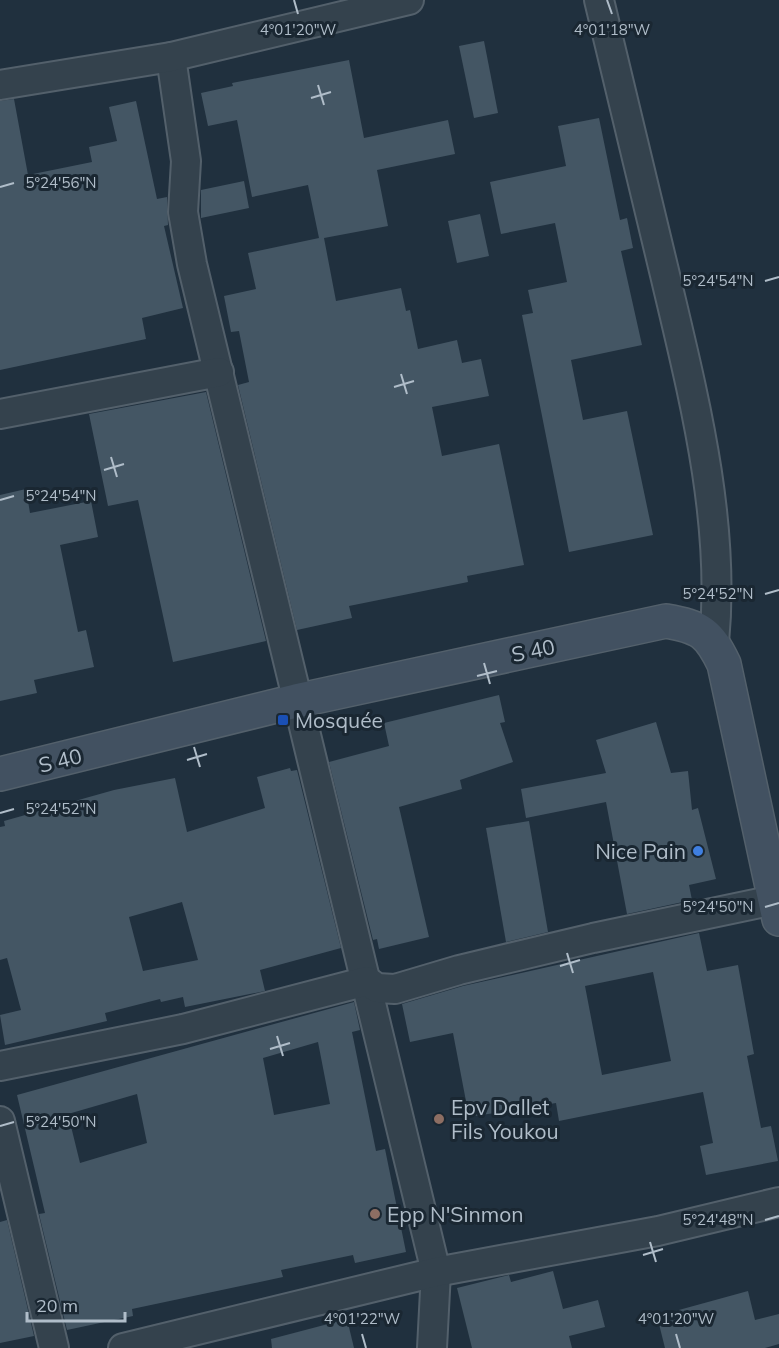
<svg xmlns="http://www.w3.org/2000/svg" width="779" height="1348" viewBox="0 0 779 1348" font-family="Mulish,sans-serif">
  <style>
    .building { fill: #445664; fill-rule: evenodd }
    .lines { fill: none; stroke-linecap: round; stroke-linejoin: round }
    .street-casing { stroke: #53606b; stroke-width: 32 }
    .secondary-casing { stroke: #53606b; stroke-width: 36 }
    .street { stroke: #34424d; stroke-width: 28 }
    .secondary { stroke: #425161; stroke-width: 33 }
    .ticks { fill: none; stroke: #b0bdc9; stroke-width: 2 }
    .transit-dot { fill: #1a4fb4; stroke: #1a2732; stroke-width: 2 }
    .shop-dot { fill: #3f7fe0; stroke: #1a2732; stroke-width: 2 }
    .education-dot { fill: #8d6e63; stroke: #1a2732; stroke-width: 2 }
    .labels { text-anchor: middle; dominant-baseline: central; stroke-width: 6; stroke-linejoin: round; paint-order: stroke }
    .street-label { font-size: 21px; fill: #b0bdc9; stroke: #1a2732 }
    .poi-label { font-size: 21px; fill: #b0bdc9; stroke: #1a2732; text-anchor: start }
    .ticks-label { font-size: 15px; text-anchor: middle; fill: #b0bdc9; stroke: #1a2732; stroke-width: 6; stroke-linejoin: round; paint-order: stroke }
  </style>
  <rect width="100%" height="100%" fill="#20303e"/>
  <g class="building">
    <polygon points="484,41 498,113 474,118 459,46"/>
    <polygon points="349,60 364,138 448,120 455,154 377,170 388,226 324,238 336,301 401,288 406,311 410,310 418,349 457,340 462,363 481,359 489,396 432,407 442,456 499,444 524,565 467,576 468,582 349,606 352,618 297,630 238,385 249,382 239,331 231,332 224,296 256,289 248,253 319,238 308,185 252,197 237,120 208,126 201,93 233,86 232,83"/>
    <polygon points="14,99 28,175 92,162 89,147 117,141 109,107 136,101 157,199 167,197 168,225 164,226 183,308 142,318 146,339 0,370 0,101"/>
    <polygon points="599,118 620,220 627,218 633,248 621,251 642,345 571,360 583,420 627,411 653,535 569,552 522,315 533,313 528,290 567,282 555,223 501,234 490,182 566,166 558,126"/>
    <polygon points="244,181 249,208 201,218 201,190"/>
    <polygon points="480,214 489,256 457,263 448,221"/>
    <polygon points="206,392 266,641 173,662 138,500 108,506 89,414"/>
    <polygon points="26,489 30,513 91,501 98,537 60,545 78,632 86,630 94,667 34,680 37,693 0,701 0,495"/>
    <polygon points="499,695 505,722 500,723 513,762 460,780 462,789 399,807 429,937 379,949 377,939 373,940 329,762 389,746 384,723"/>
    <polygon points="656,722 671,773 688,771 692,810 698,808 716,879 689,885 692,900 627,914 606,802 526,818 521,789 606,773 596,740"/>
    <path d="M290,768l1,3 6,-1 44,178 -81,22 5,21 -80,16 -2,-10 -22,5 -1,-3 -55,14 2,8 -102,24 -5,-30 21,-5 -14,-52 -7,2v-133l5,-1 -1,-5 110,-31 61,-12 12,54 78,-24 -8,-31zM182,902l16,58 -55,11 -14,-54z"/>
    <polygon points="529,821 548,932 506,942 486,828"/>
    <path d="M699,933l8,38 31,-6 16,89 -7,2 14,72 10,-2 7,35 -72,14 -6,-29 13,-3 -10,-51 -144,29 -3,-18 -87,14 -16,-84 -43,9 -8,-38 61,-18zM653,972l18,89 -69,14 -17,-89z"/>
    <path d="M354,1002l6,28 -8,2 24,119 9,-2 21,103 -51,11 -2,-8 -72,15 2,7 -151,32 1,7 -66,14 -28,-116 6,-1 -28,-118zM318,1042l12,62 -56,11 -11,-57zM137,1094l10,49 -67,20 -12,-49z"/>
    <polygon points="7,1220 34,1336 0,1343 0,1222"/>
    <polygon points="553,1271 563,1309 598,1300 605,1327 569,1336 572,1348 472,1348 457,1288 509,1275 511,1282"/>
    <polygon points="748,1291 755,1320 779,1314 779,1344 765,1348 665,1348 657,1316"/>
    <polygon points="347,1319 354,1348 272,1348 271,1339"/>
  </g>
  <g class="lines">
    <g class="street-casing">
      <g id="street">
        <path d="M599,0c22,93 45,186 67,279 28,119 60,242 48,364"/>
        <polyline points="171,57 186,161 183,212 192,264 436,1272 432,1348"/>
        <polyline points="0,85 171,57 409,0"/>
        <polyline points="0,414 219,372"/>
        <polyline points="0,1066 183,1029 367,981 377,988 395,989 459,970 593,938 774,900"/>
        <polyline points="0,1121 54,1348"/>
        <polyline points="123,1348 436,1272 658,1231 779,1202"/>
      </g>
    </g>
    <g class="secondary-casing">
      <path id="secondary" d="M0,774l296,-73 370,-80c35,6 43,12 58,43l55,255"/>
    </g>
    <use href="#street" class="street"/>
    <use href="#secondary" class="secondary"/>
  </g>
  <path class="ticks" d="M294,0l4,14M607,0l5,14M318,85l6,20M311,98l20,-6M0,187l14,-4M765,281l14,-4M401,374l6,20M394,387l20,-6M111,457l6,20M104,470l20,-6M0,500l14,-4M765,594l14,-4M484,663l6,21M477,676l20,-5M194,747l6,20M187,760l20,-6M0,813l14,-4M765,907l14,-4M567,953l6,20M560,966l20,-6M277,1036l6,20M270,1049l20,-6M0,1126l14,-4M765,1220l14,-4M650,1242l6,20M643,1255l20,-6M362,1334l4,14M676,1334l4,14"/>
  <rect class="transit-dot" x="277" y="714" width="12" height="12" rx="3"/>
  <circle class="shop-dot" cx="698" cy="851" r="6"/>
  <g class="education-dot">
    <circle cx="439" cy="1119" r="6"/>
    <circle cx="375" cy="1214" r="6"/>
  </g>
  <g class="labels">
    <g class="street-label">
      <text transform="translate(533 650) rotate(-12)">S 40</text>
      <text transform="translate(60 760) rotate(-14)">S 40</text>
    </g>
    <g class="poi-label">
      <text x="295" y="720">Mosquée</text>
      <text x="686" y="851" text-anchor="end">Nice Pain</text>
      <text x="451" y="1107">Epv Dallet<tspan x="451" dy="24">Fils Youkou</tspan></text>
      <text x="387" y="1214">Epp N'Sinmon</text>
    </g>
  </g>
  <g class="ticks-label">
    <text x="298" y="35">4°01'20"W</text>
    <text x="612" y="35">4°01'18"W</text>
    <text x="61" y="188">5°24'56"N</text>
    <text x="718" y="286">5°24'54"N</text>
    <text x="61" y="501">5°24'54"N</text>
    <text x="718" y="599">5°24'52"N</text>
    <text x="61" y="814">5°24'52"N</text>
    <text x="718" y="912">5°24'50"N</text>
    <text x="61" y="1127">5°24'50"N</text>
    <text x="718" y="1225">5°24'48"N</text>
    <text x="362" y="1324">4°01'22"W</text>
    <text x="676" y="1324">4°01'20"W</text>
  </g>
  <path d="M27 1312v9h98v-9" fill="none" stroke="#b0bdc9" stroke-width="3"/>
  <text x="36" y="1312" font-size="18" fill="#b0bdc9" stroke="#1a2732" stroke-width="4.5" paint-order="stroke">20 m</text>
</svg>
